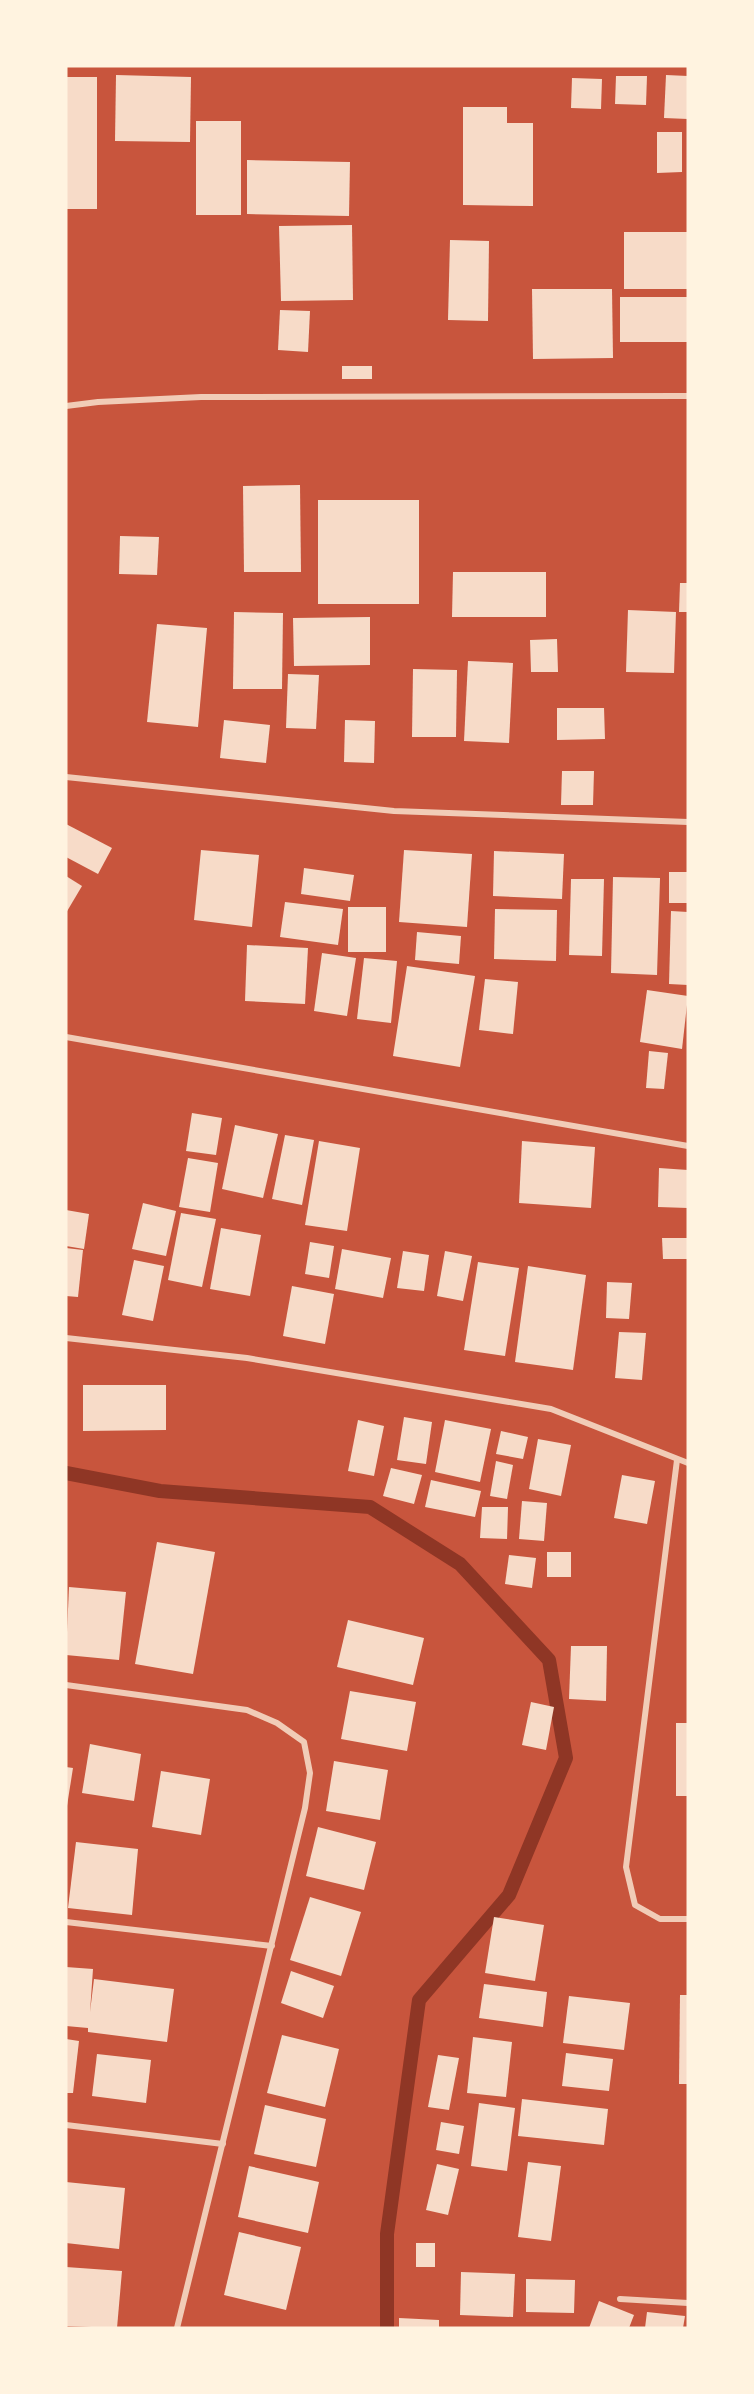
<svg xmlns="http://www.w3.org/2000/svg" width="754" height="2394" viewBox="0 0 754 2394" font-family="'PT Sans',sans-serif">
  <style>
    .lines { fill: none; stroke-linecap: round; stroke-linejoin: round }
    .stream { stroke: #8f3625; stroke-width: 14 }
    .building { fill: #f7dbc8 }
    .minor { stroke: #f1ccb7; stroke-width: 6 }
  </style>
  <rect width="100%" height="100%" fill="#c8553d"/>
  <g class="lines">
    <polyline class="stream" points="66,1473 160,1491 370,1507 460,1564 549,1660 566,1758 509,1895 419,2000 387,2234 387,2328"/>
  </g>
  <g class="building">
    <polygon points="116,75 191,77 190,142 115,141"/>
    <polygon points="666,75 688,76 688,119 664,118"/>
    <polygon points="616,76 647,76 646,105 615,104"/>
    <rect x="66" y="77" width="31" height="132"/>
    <polygon points="572,78 602,79 601,109 571,108"/>
    <polygon points="463,107 507,107 507,123 533,123 533,206 463,205"/>
    <rect x="196" y="121" width="45" height="94"/>
    <polygon points="657,132 682,132 682,172 657,173"/>
    <polygon points="247,160 350,162 349,216 247,214"/>
    <polygon points="352,225 353,300 281,301 279,226"/>
    <rect x="624" y="232" width="64" height="57"/>
    <polygon points="450,240 489,241 488,321 448,320"/>
    <polygon points="532,289 612,289 613,358 533,359"/>
    <rect x="620" y="297" width="68" height="45"/>
    <polygon points="280,310 310,311 308,352 278,350"/>
    <rect x="342" y="366" width="30" height="13"/>
    <polygon points="300,485 301,572 244,572 243,486"/>
    <rect x="318" y="500" width="101" height="104"/>
    <polygon points="120,536 159,537 157,575 119,574"/>
    <polygon points="453,572 546,572 546,617 452,617"/>
    <polygon points="680,583 688,583 688,612 679,612"/>
    <polygon points="628,610 676,612 674,673 626,672"/>
    <polygon points="234,612 283,613 282,689 233,689"/>
    <polygon points="370,617 370,665 294,666 293,618"/>
    <polygon points="157,624 207,628 198,727 147,722"/>
    <polygon points="557,639 558,672 531,672 530,640"/>
    <polygon points="468,661 513,663 509,743 464,741"/>
    <polygon points="413,669 457,670 456,737 412,737"/>
    <polygon points="288,674 319,675 316,729 286,728"/>
    <polygon points="557,708 604,708 605,739 557,740"/>
    <polygon points="224,720 270,725 266,763 220,758"/>
    <polygon points="345,720 375,721 374,763 344,762"/>
    <polygon points="562,771 594,771 593,805 561,805"/>
    <polygon points="66,824 112,848 98,874 66,857"/>
    <polygon points="201,850 259,855 252,927 194,920"/>
    <polygon points="404,850 472,854 467,927 399,922"/>
    <polygon points="494,851 564,854 562,899 493,896"/>
    <polygon points="304,868 354,875 350,901 301,894"/>
    <rect x="669" y="872" width="19" height="31"/>
    <polygon points="66,876 82,886 66,913"/>
    <polygon points="613,877 660,878 657,975 611,973"/>
    <polygon points="571,879 604,879 602,956 569,955"/>
    <polygon points="285,902 343,909 338,945 280,937"/>
    <rect x="348" y="907" width="38" height="45"/>
    <polygon points="495,909 557,910 556,961 494,959"/>
    <polygon points="671,911 688,912 688,985 669,984"/>
    <polygon points="417,932 461,936 459,964 415,960"/>
    <polygon points="247,945 308,948 305,1004 245,1001"/>
    <polygon points="322,953 356,958 347,1016 314,1011"/>
    <polygon points="364,958 397,961 391,1023 357,1019"/>
    <polygon points="407,966 475,976 460,1067 393,1056"/>
    <polygon points="485,979 518,982 513,1034 479,1030"/>
    <polygon points="647,990 688,996 682,1049 640,1042"/>
    <polygon points="649,1051 668,1053 664,1089 646,1088"/>
    <polygon points="192,1113 222,1118 216,1155 186,1151"/>
    <polygon points="235,1125 278,1134 263,1198 222,1189"/>
    <polygon points="285,1135 314,1140 302,1205 272,1199"/>
    <polygon points="319,1141 360,1148 347,1231 305,1225"/>
    <polygon points="522,1141 595,1147 591,1208 519,1203"/>
    <polygon points="188,1158 218,1163 210,1212 179,1207"/>
    <polygon points="659,1168 688,1170 688,1208 658,1207"/>
    <polygon points="143,1203 176,1211 166,1256 132,1249"/>
    <polygon points="66,1210 89,1214 84,1249 66,1246"/>
    <polygon points="181,1213 216,1219 202,1287 168,1280"/>
    <polygon points="221,1228 261,1235 250,1296 210,1289"/>
    <polygon points="662,1238 688,1238 688,1259 663,1259"/>
    <polygon points="310,1242 334,1246 329,1278 305,1274"/>
    <polygon points="66,1248 83,1250 78,1297 66,1296"/>
    <polygon points="342,1249 391,1258 383,1298 335,1289"/>
    <polygon points="403,1251 429,1255 424,1291 397,1288"/>
    <polygon points="445,1251 472,1256 463,1301 437,1296"/>
    <polygon points="134,1260 164,1266 153,1321 122,1315"/>
    <polygon points="478,1262 519,1268 505,1356 464,1350"/>
    <polygon points="528,1266 586,1275 573,1370 515,1362"/>
    <polygon points="607,1282 632,1283 629,1319 606,1318"/>
    <polygon points="292,1286 334,1294 325,1344 283,1336"/>
    <polygon points="619,1332 646,1333 642,1380 615,1378"/>
    <polygon points="83,1385 166,1385 166,1430 83,1431"/>
    <polygon points="404,1417 432,1422 426,1464 397,1460"/>
    <polygon points="358,1420 384,1426 374,1476 348,1471"/>
    <polygon points="445,1420 491,1429 480,1482 435,1472"/>
    <polygon points="501,1431 528,1437 523,1459 496,1454"/>
    <polygon points="538,1439 571,1445 561,1496 529,1489"/>
    <polygon points="496,1461 513,1465 507,1499 490,1496"/>
    <polygon points="391,1468 422,1475 414,1504 383,1496"/>
    <polygon points="622,1475 655,1481 647,1524 614,1518"/>
    <polygon points="431,1480 481,1491 475,1517 425,1507"/>
    <polygon points="522,1501 547,1503 544,1541 519,1539"/>
    <polygon points="482,1507 508,1507 507,1539 480,1538"/>
    <polygon points="157,1542 215,1552 193,1674 135,1664"/>
    <rect x="547" y="1552" width="24" height="25"/>
    <polygon points="509,1555 536,1558 532,1588 505,1584"/>
    <polygon points="69,1587 126,1592 119,1660 66,1655"/>
    <polygon points="348,1620 424,1638 413,1685 337,1667"/>
    <polygon points="571,1646 607,1646 606,1701 569,1699"/>
    <polygon points="350,1691 416,1702 407,1751 341,1739"/>
    <polygon points="531,1702 554,1707 546,1750 522,1745"/>
    <rect x="676" y="1723" width="12" height="73"/>
    <polygon points="90,1744 141,1754 134,1801 82,1793"/>
    <polygon points="334,1761 388,1770 380,1820 326,1811"/>
    <polygon points="66,1767 73,1768 67,1806 66,1806"/>
    <polygon points="161,1771 210,1779 201,1835 152,1827"/>
    <polygon points="318,1827 376,1842 364,1890 306,1876"/>
    <polygon points="76,1842 138,1849 132,1915 68,1908"/>
    <polygon points="310,1897 361,1912 341,1976 290,1960"/>
    <polygon points="494,1917 544,1925 535,1981 485,1973"/>
    <polygon points="66,1967 93,1969 90,2012 94,1979 174,1989 167,2042 88,2032 88,2028 66,2026"/>
    <polygon points="291,1971 334,1986 323,2018 281,2003"/>
    <polygon points="484,1984 547,1992 543,2027 479,2018"/>
    <polygon points="680,1995 688,1995 688,2084 679,2084"/>
    <polygon points="569,1996 630,2003 624,2050 563,2043"/>
    <polygon points="282,2035 339,2049 325,2107 267,2093"/>
    <polygon points="473,2037 512,2042 506,2097 467,2093"/>
    <polygon points="66,2039 79,2041 73,2093 66,2093"/>
    <polygon points="566,2053 613,2059 609,2091 562,2086"/>
    <polygon points="97,2054 151,2060 146,2103 92,2096"/>
    <polygon points="438,2055 459,2058 449,2110 428,2107"/>
    <polygon points="522,2099 608,2109 604,2145 518,2136"/>
    <polygon points="479,2103 515,2108 507,2171 471,2166"/>
    <polygon points="265,2105 326,2119 316,2167 254,2154"/>
    <polygon points="441,2122 464,2126 459,2154 436,2150"/>
    <polygon points="528,2162 561,2166 551,2241 518,2237"/>
    <polygon points="437,2164 459,2169 448,2215 426,2210"/>
    <polygon points="249,2166 319,2182 308,2233 238,2217"/>
    <polygon points="66,2182 125,2188 119,2249 66,2243"/>
    <polygon points="239,2232 301,2247 286,2310 224,2295"/>
    <rect x="416" y="2243" width="19" height="24"/>
    <polygon points="66,2267 122,2271 117,2328 66,2326"/>
    <polygon points="461,2272 515,2274 513,2317 460,2315"/>
    <polygon points="526,2279 575,2280 574,2313 526,2312"/>
    <polygon points="599,2301 634,2315 629,2328 589,2328"/>
    <polygon points="647,2312 685,2316 683,2328 645,2328"/>
    <polygon points="399,2318 439,2320 439,2328 399,2328"/>
  </g>
  <g class="lines">
    <g class="minor">
      <polyline points="66,406 98,402 201,397 688,396"/>
      <polyline points="66,777 394,811 688,822"/>
      <polyline points="66,1037 688,1146"/>
      <polyline points="66,1338 247,1358 551,1409 688,1463"/>
      <polyline points="677,1460 626,1867 635,1905 660,1919 688,1919"/>
      <polyline points="66,1685 247,1710 277,1723 304,1742 310,1773 305,1808 177,2328"/>
      <polyline points="66,1922 272,1946"/>
      <polyline points="66,2125 223,2144"/>
      <polyline points="620,2299 688,2303"/>
    </g>
  </g>
  <rect width="754" height="2394" fill="none" stroke="#fff3e0" stroke-width="135"/>
</svg>
